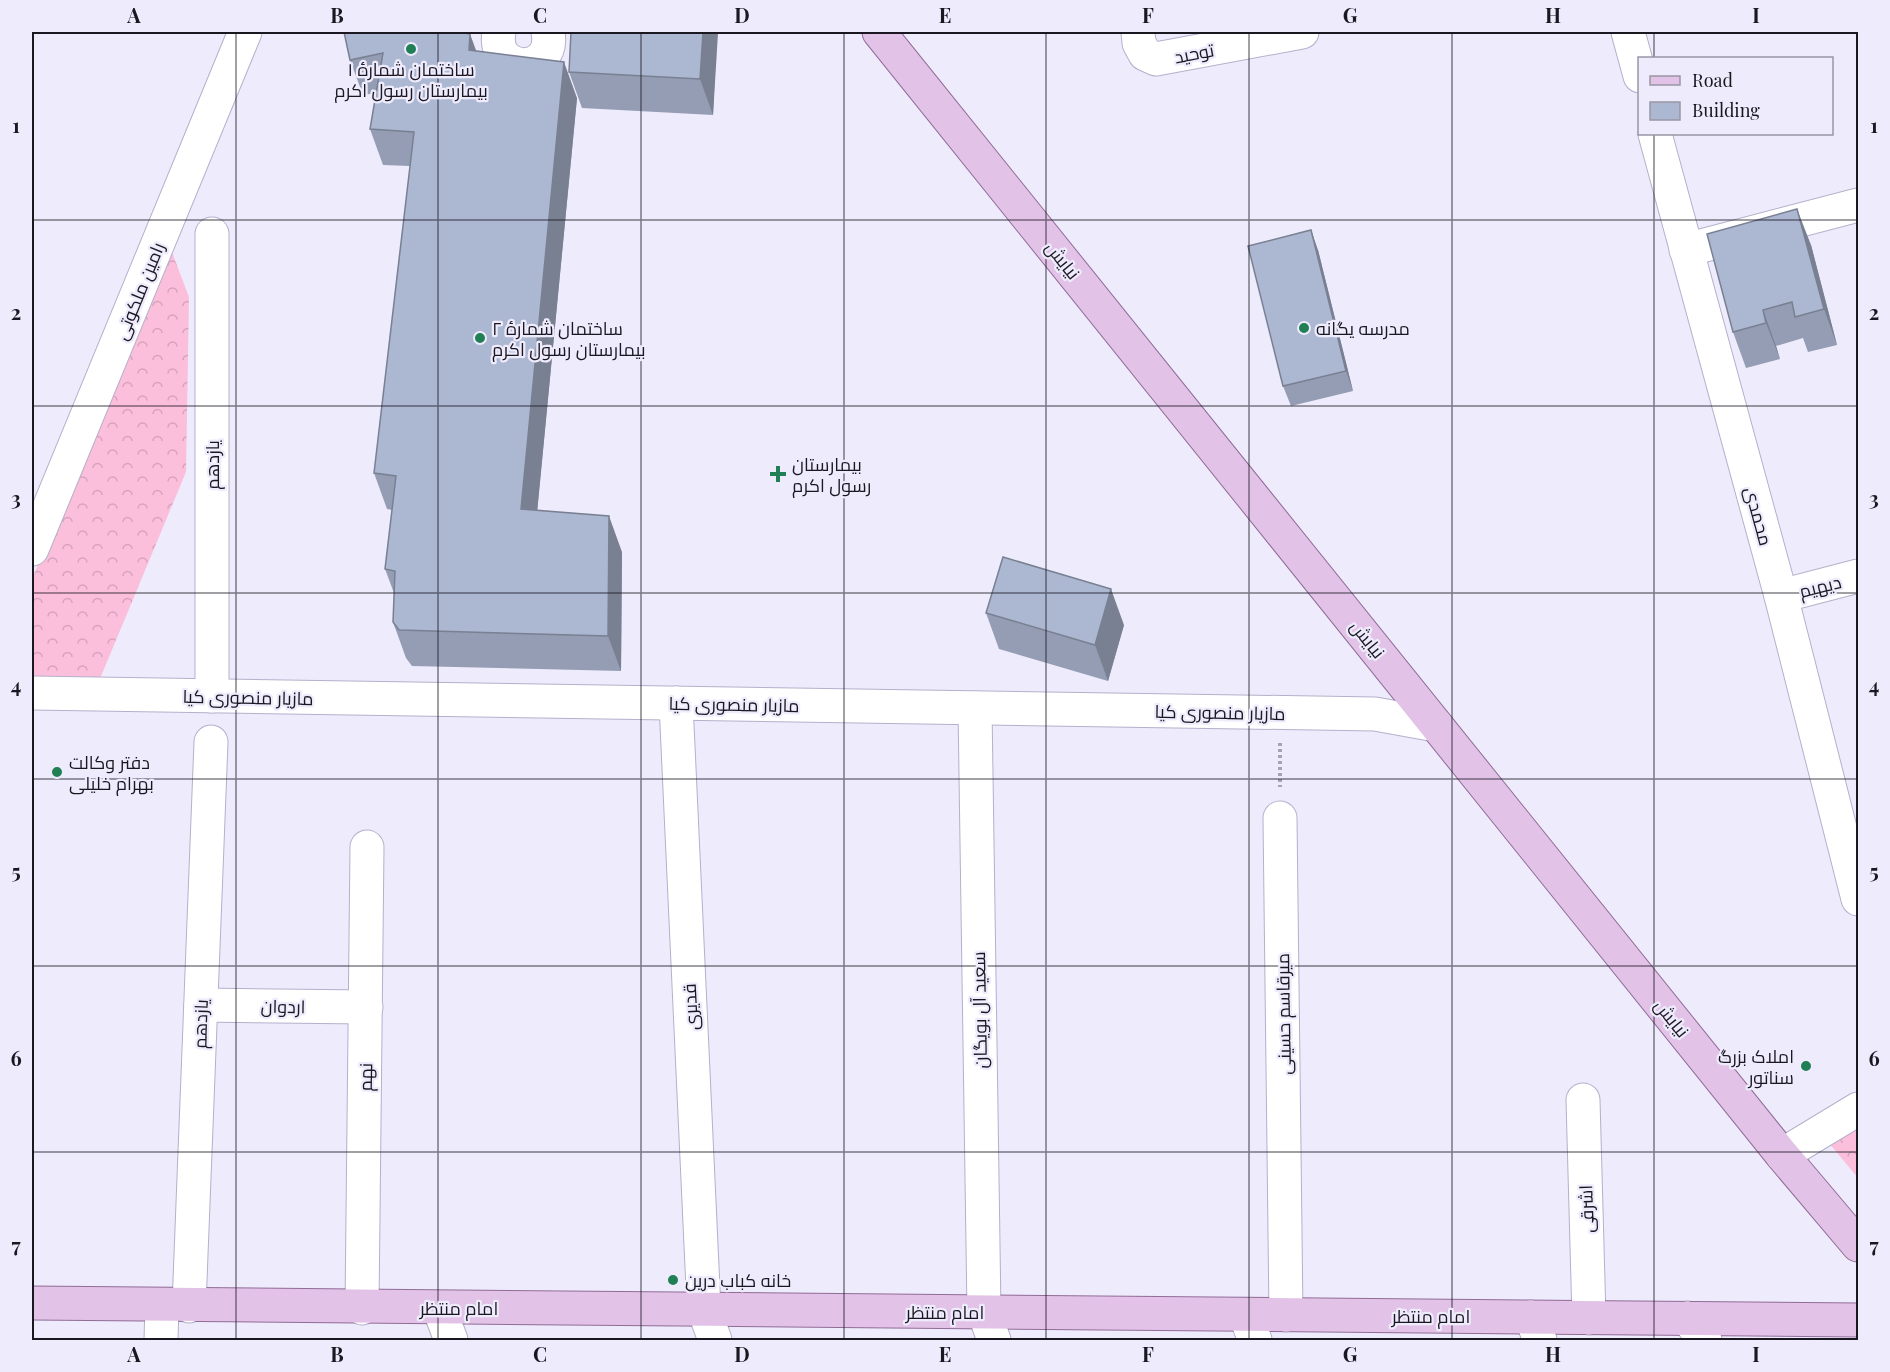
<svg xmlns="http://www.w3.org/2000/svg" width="1890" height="1372" viewBox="0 0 1890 1372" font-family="'Playfair Display',Cairo,serif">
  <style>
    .forest { fill: url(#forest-crowns) }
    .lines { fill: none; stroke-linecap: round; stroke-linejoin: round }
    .minor-casing { stroke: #b5b0cb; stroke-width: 35 }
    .major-casing { stroke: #906c97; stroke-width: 35 }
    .path { stroke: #a6a3b2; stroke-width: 4; stroke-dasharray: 3 3; stroke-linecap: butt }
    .minor { stroke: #fff; stroke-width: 33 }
    .major { stroke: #e2c2e7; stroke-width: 33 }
    .wall { fill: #949db4 }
    .shaded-wall { fill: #788092 }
    .building { fill: #acb7d1; stroke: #788092; stroke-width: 1.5 }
    .grid { fill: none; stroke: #1a1721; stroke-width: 1.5; stroke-opacity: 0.55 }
    .poi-dot { fill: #217f56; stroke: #eeebfc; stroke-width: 2 }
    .labels { text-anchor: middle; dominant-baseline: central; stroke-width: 4.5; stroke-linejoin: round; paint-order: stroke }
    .street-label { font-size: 18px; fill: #1a1721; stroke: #eeebfc }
    .poi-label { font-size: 18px; fill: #1a1721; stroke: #eeebfc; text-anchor: start }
    .neatline { fill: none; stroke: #1a1721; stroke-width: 2 }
    .grid-label { font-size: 20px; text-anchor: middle; font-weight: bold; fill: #1a1721 }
  </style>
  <defs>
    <pattern id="forest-crowns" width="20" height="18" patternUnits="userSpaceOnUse" patternTransform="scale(1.5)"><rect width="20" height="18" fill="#fbbedb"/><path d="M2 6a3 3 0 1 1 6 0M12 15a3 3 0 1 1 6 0" fill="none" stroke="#d7a3bc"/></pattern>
  </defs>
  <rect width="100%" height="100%" fill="#eeebfc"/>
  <g class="forest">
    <polygon points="170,247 189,297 186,472 99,681 32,677 32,579"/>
    <polygon points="1858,1125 1858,1178 1829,1143"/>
  </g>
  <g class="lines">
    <g class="minor-casing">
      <g id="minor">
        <path d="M499,32c-8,43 57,44 49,0"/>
        <polyline points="1138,32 1139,43 1145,54 1156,59 1302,32"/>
        <polyline points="1628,32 1640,76"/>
        <polyline points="1655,134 1781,596 1858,899"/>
        <polyline points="212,234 212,696"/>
        <polyline points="1686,250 1858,205"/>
        <polyline points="32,549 245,32"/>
        <polyline points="1781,596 1858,576"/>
        <polyline points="32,693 1375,714 1436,725"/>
        <polyline points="676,703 704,1310 715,1340"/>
        <polyline points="975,708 984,1312 994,1340"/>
        <polyline points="1280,818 1286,1315"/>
        <polyline points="201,1005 366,1007"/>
        <polyline points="1583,1100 1589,1318"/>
        <polyline points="1782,1155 1858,1109"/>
        <polyline points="189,1306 211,742"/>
        <polyline points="362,1308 367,847"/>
        <polyline points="439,1308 451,1340"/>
        <polyline points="1245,1315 1255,1340"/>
        <polyline points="1531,1317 1540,1340"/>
        <polyline points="1687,1318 1705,1340"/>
        <polyline points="161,1340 162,1305"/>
      </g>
    </g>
    <g class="major-casing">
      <g id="major">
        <polyline points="879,32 1782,1155 1858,1245"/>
        <polyline points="32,1303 1858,1320"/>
      </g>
    </g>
    <polyline class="path" points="1280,743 1280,787"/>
    <use href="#minor" class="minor"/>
    <use href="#major" class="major"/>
  </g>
  <g class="wall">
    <polygon points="463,32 476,51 577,98 537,511 622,552 621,671 412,666 406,658 393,622 394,593 385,569 392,510 387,509 374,473 410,166 383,165 370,129 376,93 363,95 350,60"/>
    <polygon points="571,32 717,32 713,115 582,108 569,72"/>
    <polygon points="1811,245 1837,345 1808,352 1803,338 1776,346 1780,359 1746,368 1733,332"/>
    <polygon points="1318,250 1353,391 1291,406 1283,386"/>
    <polygon points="986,613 1124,625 1108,681 999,649"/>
  </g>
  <g class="shaded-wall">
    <polygon points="703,32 717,32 718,33 713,115 700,79"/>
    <polygon points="470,34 483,69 469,50"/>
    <polygon points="564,62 577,98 534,545 521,509"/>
    <polygon points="1797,209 1811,245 1837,345 1824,309"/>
    <polygon points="1311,230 1318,250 1353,391 1346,371"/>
    <polygon points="1763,310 1776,346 1780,359 1766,323"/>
    <polygon points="609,516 622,552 621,671 608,636"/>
    <polygon points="1111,589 1124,625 1108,681 1095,645"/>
  </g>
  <g class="building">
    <polygon points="344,32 459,32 470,34 469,50 564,62 521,509 609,516 608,636 399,630 393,622 395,571 385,569 396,476 374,473 414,132 370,129 383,53 350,60"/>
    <polygon points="571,32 703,32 700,79 569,72"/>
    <polygon points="1797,209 1824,309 1795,317 1792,302 1763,310 1766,323 1733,332 1707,234"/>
    <polygon points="1311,230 1346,371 1283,386 1248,246"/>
    <polygon points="1003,557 1111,589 1095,645 986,613"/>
  </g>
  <path class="grid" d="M236,32v1308M438,32v1308M641,32v1308M844,32v1308M1046,32v1308M1249,32v1308M1452,32v1308M1654,32v26M1654,134v1206M32,220h1826M32,406h1826M32,593h1826M32,779h1826M32,966h1826M32,1152h1826"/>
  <g class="poi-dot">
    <circle cx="411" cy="49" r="6"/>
    <circle cx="1304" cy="328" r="6"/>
    <circle cx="480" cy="338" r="6"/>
    <path d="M775 465h6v6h6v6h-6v6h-6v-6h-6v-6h6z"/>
    <circle cx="57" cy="772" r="6"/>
    <circle cx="1806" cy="1066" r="6"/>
    <circle cx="673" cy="1280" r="6"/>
  </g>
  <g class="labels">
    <g class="street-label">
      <text transform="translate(1194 53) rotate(-11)">توحید</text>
      <text transform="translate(1063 260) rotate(51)">نیایش</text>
      <text transform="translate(139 291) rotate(-68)">رامین ملکوتی</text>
      <text transform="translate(212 465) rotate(-90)">یازدهم</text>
      <text transform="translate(1759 516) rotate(75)">محمدی</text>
      <text transform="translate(1820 586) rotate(-14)">دیهیم</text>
      <text transform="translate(1368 639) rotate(51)">نیایش</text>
      <text transform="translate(248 697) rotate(1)">مازیار منصوری کیا</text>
      <text transform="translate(734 704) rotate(1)">مازیار منصوری کیا</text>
      <text transform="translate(1220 712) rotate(1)">مازیار منصوری کیا</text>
      <text transform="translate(283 1006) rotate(1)">اردوان</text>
      <text transform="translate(690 1007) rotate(-93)">قدیری</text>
      <text transform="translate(979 1010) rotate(-91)">سعید آل بویگان</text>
      <text transform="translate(1283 1014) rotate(-91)">میرقاسم حسینی</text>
      <text transform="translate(1672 1018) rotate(51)">نیایش</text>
      <text transform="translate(200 1024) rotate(-88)">یازدهم</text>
      <text transform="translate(365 1077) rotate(-89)">نهم</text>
      <text transform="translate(1586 1209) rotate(-92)">اشرقی</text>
      <text x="459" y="1308">امام منتظر</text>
      <text x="945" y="1312">امام منتظر</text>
      <text x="1431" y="1316">امام منتظر</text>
    </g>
    <g class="poi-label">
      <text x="411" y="69" text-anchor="middle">ساختمان شمارهٔ ۱<tspan x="411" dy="21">بیمارستان رسول اکرم</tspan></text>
      <text x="492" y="328">ساختمان شمارهٔ ۲<tspan x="492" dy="21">بیمارستان رسول اکرم</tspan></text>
      <text x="1316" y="328">مدرسه یگانه</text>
      <text x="792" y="464">بیمارستان<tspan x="792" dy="21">رسول اکرم</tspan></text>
      <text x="69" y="762">دفتر وکالت<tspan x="69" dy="21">بهرام خلیلی</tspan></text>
      <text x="1794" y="1056" text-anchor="end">املاک بزرگ<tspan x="1794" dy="21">سناتور</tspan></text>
      <text x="685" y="1280">خانه کباب درین</text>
    </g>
  </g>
  <rect width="1890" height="1372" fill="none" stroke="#eeebfc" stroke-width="66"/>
  <rect x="1638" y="57" width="195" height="78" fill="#eeebfc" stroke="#9996a4" stroke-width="1.5"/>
  <rect x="1650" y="76" width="30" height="9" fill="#e2c2e7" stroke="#9996a4" stroke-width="1.5"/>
  <text x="1692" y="87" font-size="18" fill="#1a1721">Road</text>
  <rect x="1650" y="102" width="30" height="18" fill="#acb7d1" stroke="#9996a4" stroke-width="1.5"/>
  <text x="1692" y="117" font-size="18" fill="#1a1721">Building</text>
  <rect x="33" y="33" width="1824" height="1306" class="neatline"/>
  <g class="grid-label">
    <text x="134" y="23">A</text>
    <text x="337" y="23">B</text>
    <text x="540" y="23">C</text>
    <text x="742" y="23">D</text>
    <text x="945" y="23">E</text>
    <text x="1148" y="23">F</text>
    <text x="1350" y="23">G</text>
    <text x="1553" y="23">H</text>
    <text x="1756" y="23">I</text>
    <text x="16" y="133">1</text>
    <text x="1874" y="133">1</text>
    <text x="16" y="320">2</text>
    <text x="1874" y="320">2</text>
    <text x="16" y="506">3</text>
    <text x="1874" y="506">3</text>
    <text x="16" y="693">4</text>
    <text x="1874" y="693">4</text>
    <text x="16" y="879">5</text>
    <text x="1874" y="879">5</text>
    <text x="16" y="1066">6</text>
    <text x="1874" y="1066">6</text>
    <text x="16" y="1253">7</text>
    <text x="1874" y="1253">7</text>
    <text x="134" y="1362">A</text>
    <text x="337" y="1362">B</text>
    <text x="540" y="1362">C</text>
    <text x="742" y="1362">D</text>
    <text x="945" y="1362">E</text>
    <text x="1148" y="1362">F</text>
    <text x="1350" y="1362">G</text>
    <text x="1553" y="1362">H</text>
    <text x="1756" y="1362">I</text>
  </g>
</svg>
